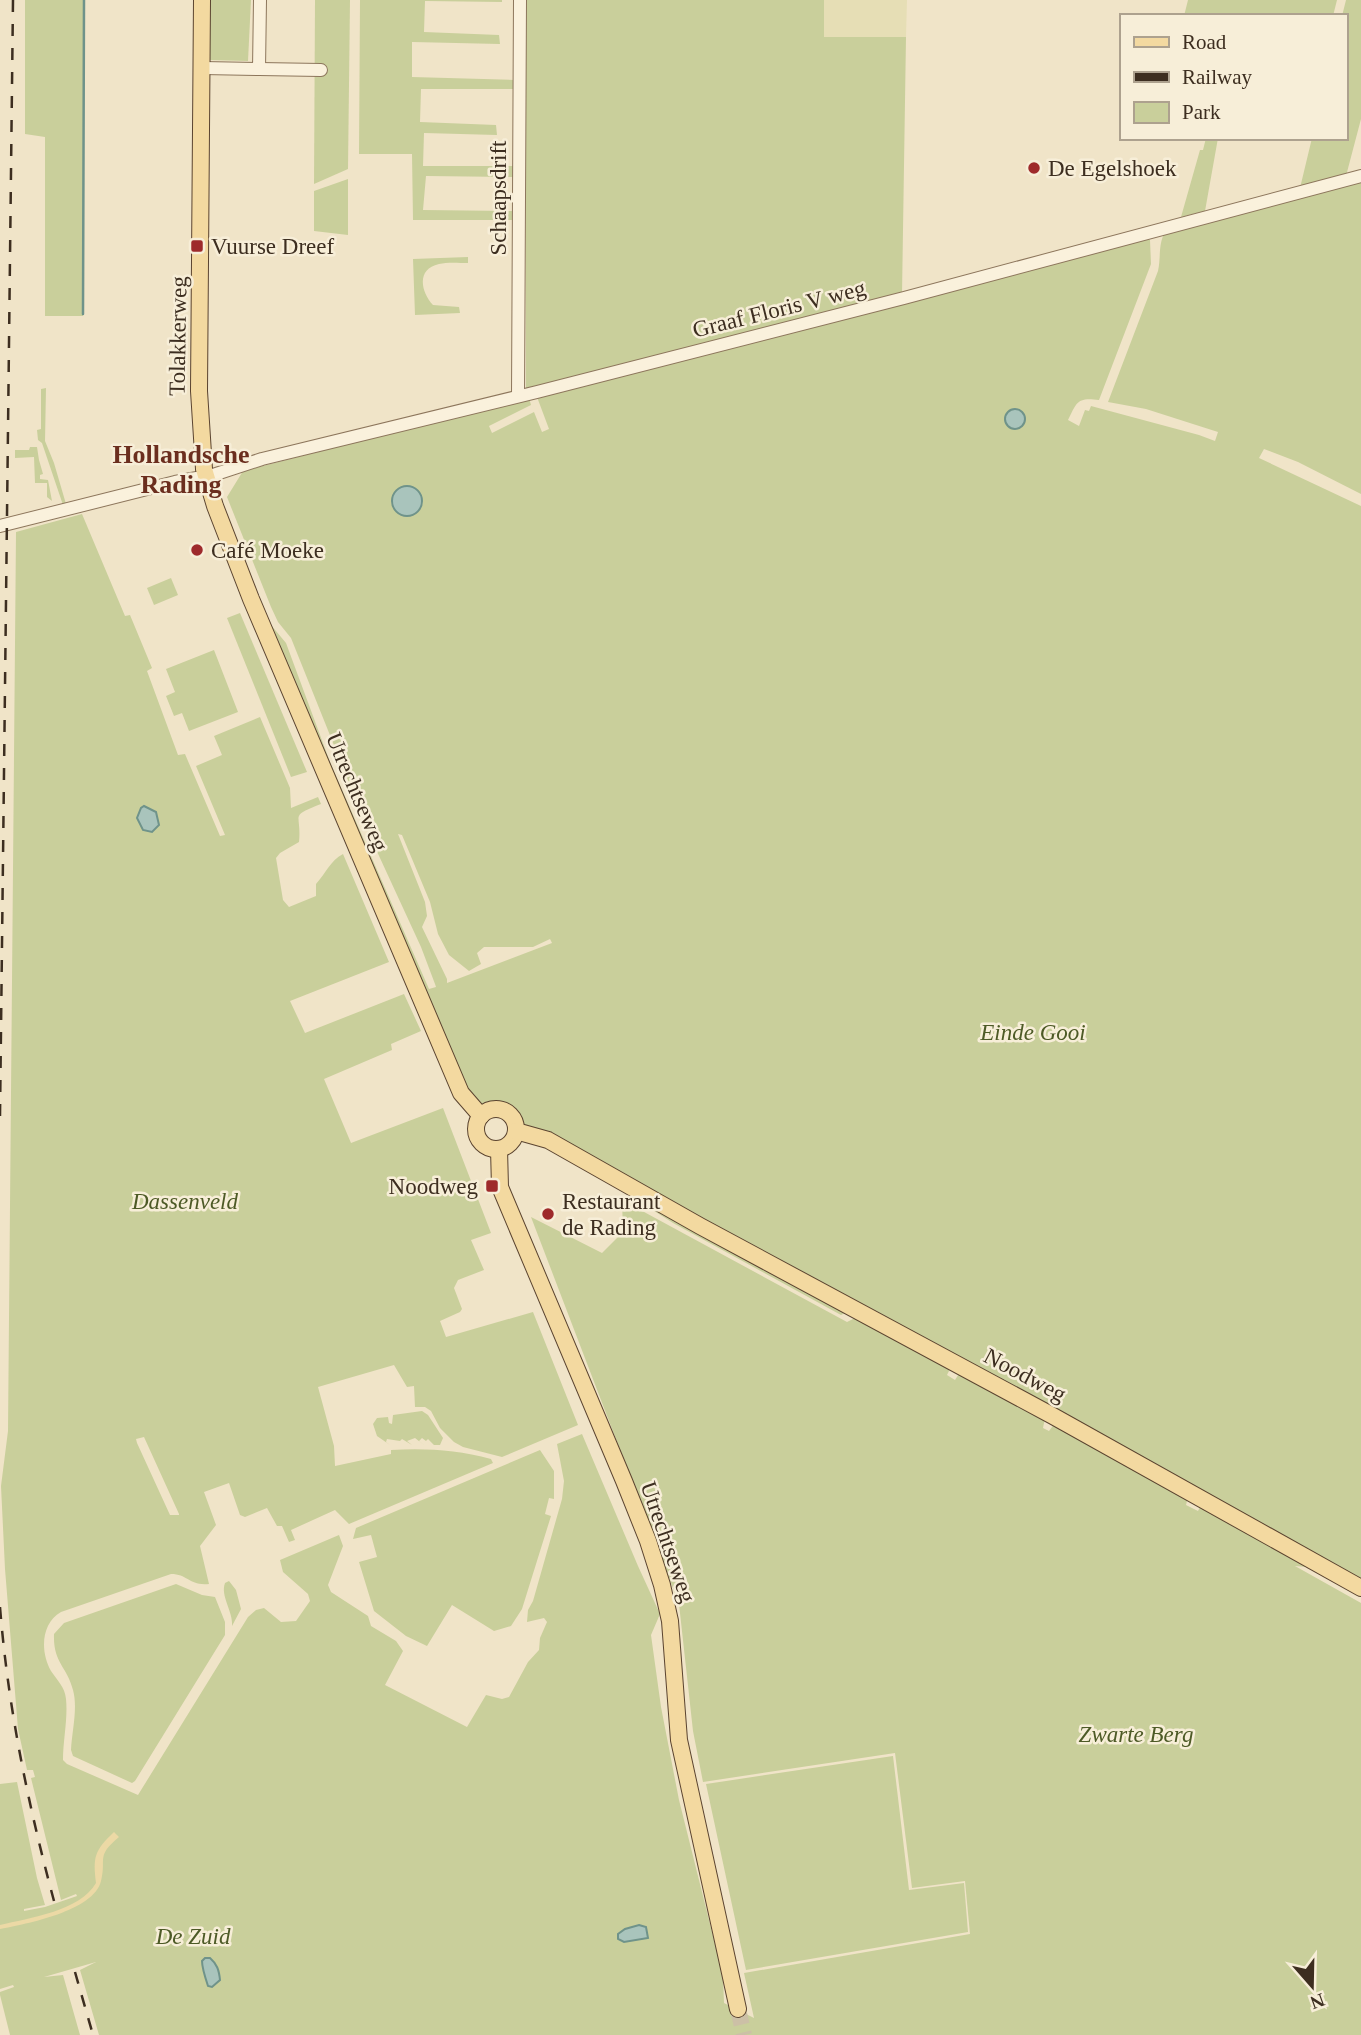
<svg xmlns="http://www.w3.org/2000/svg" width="1361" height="2035" viewBox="0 0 1361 2035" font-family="Georgia,serif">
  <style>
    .farmland { fill: #e6deb5 }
    .green { fill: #c9cf9b; fill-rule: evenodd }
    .sand { fill: #ecd9a5 }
    .water { fill: #a9c4bc; stroke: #6f938a; stroke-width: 2 }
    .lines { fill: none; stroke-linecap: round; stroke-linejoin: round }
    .stream { stroke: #6f938a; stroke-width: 2.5 }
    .major-tunnel { stroke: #ccc0a6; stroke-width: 16; stroke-dasharray: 16 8; stroke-linecap: butt }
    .minor-casing { stroke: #8d765c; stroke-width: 14 }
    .major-casing { stroke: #5b4430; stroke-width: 18 }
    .minor { stroke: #faf1dc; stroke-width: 12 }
    .major { stroke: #f3d9a0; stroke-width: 16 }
    .rail { stroke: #3d2e20; stroke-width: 2.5; stroke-dasharray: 12 12; stroke-linecap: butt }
    .poi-dot { fill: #9e2a2b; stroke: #f7eed8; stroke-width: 2.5 }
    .labels { text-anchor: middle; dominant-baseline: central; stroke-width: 5; stroke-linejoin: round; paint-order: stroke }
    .poi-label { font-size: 23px; fill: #3d2e20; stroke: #f7eed8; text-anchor: start }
    .street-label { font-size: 23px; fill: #3d2e20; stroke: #f7eed8 }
    .park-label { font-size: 23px; font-style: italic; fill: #4d5a26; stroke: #f7eed8 }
    .quarter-label { font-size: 26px; font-weight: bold; fill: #6b2e1e; stroke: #f7eed8 }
  </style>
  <rect width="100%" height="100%" fill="#f0e4c8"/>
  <polygon class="farmland" points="824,0 907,0 906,37 823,37"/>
  <g class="green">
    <polygon points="25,0 84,0 83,316 45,316 45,137 25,134"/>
    <polygon points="209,0 251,0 248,61 209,60"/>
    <polygon points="315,0 350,0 348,169 314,184"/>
    <polygon points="360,0 502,0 502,2 425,1 424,32 499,35 500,44 412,42 412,77 515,80 515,89 421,89 420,122 496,125 497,135 424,133 423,166 515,166 515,177 426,176 423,210 515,211 515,220 413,220 412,154 359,154"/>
    <polygon points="525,0 824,0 824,37 906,37 902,295 526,390"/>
    <polygon points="1188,0 1337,0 1333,16 1184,16"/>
    <polygon points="1346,0 1361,0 1361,119 1346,176 1300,188 1312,138 1345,138 1345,16 1342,16"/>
    <polygon points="1206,138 1218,138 1205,211 1181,217 1200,150 1203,150"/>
    <polygon points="348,179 348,235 314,231 314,191"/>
    <path d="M1361,180v314l-63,-32 -34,-13 -5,9 102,48v1082l-907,-496 -188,-473 20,24 44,119 99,227 7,-2 -1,-3 -14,-37 -47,-102 -83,-207 -13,-16 -7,-15 -44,-110 16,-26 286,-73 2,7 -42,21 3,7 42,-21 8,20 7,-3 -12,-32 607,-160 6,3 1,24 -52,136c-22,-3 -22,2 -31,20l11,6 6,-16 4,1 2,-5 108,29 16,6 3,-9 -72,-23 -38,-7 50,-131c3,-13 0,-27 7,-39zM398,834l4,1 28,67 8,32 11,21 20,16 12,-7 -4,-11 7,-6h49l17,-8 2,4 -105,40v-4l-25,-52 5,-11 -2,-14z"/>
    <path d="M468,257v6c-9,0 -21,-1 -29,1 -23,5 -18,28 -6,41l26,2 1,6 -45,2 -2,-56z"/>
    <polygon points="46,388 45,441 54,463 66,504 63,505 42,443 38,440 37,430 41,429 41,389"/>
    <polygon points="30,447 37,447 39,460 43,474 40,475 40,479 48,480 52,501 47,497 47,483 35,483 34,457 15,458 15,450 29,450"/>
    <path d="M82,514l43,102 5,-1 22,53 -5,3 31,84 7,-1 35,82 5,-1 -29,-69 26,-11 -8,-19 46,-19 30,71 1,20 27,-11 3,7c-33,13 -19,9 -22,38l-19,11 -4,5 7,42 6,7 27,-11v-12c10,-11 14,-23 27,-30l46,108 -99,39 15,32 99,-39 17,37 -30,13 1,6 -68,29 27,64 92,-35 48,125 -20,7 13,30 -26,10 -4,8 8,21 -2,3 -20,9 6,16 87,-25 45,113 -76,32 -39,-10 -9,-5 -14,-14 -9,-17 -6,-4h-10l-1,-21 -7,1 -13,-22 -76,22 16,59 1,20 56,-12v-4c36,-2 66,0 100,9l2,4 -144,61 -14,-14 -44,20 4,10 -6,2 -7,-16h-5l-10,-18 -22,9 -5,-2 -11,-32 -25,9 12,33 -16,21 9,38c-20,2 -21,-10 -38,-10l-110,38c-20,11 -21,40 -10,59 6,9 14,16 15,28 2,20 -3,41 -3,61l4,4 71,31 110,-178 8,-7 8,-2 17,14 15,-1 14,-20 -2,-7 -25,-22 -3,-12 59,-25 4,11 -15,39 3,7 37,24 3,10 25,15 7,10 -18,34 82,42 19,-32 16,4 7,-2 19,-35 11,-12 1,-12 7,-16 -3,-4 -17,4 1,-12 5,-9 29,-102 2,-18 -7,-37 25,-10 56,132 22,48 -9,21 10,72 18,93 44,176 1,27 30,15 -10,-45 226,-39 -5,-53 -53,7 -17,-135 -192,29 -10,-51 -14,-127 -148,-387 71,36 21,-21 -1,-32 225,122 8,-4 96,49 -4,8 8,5 5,-8 85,46 -2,10 6,3 6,-8 133,74 -2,8 12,6 3,-6 106,62 -12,-1 66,37v432h-1262l-19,-65 16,-8 -52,15 19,-2 17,60h-70l-10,-40v-3l14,-5 -1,-2 -13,4v-205l17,-2 20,96 8,27 -21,4v2l21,-4 32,-11 -1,-2 -15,6 -30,-122 4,-1 -2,-7h-6l-9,-41 -13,-160 -4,-83 7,-55 8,-899zM144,1437l35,77v1h-9l-33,-72 -1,-4z"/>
    <polygon points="171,578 178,595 154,605 147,588"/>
    <polygon points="240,613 307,772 291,777 227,618"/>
    <polygon points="214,650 238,712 189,731 182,713 174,716 166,696 175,692 166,669"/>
    <polygon points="601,1177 845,1313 841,1315 673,1223"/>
    <polygon points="422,1411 428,1415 443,1438 440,1445 434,1445 428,1439 426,1441 422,1438 419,1441 424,1445 415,1438 407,1441 412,1445 402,1439 400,1441 387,1439 386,1442 390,1445 377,1436 373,1424 377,1418 388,1417 389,1423 392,1424 393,1415"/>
    <polygon points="540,1450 554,1471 554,1499 549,1498 545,1514 551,1516 522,1609 511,1626 494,1631 452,1605 427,1646 406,1636 374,1611 359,1562 377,1557 371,1535 353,1539 356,1528"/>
    <path d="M229,1581l7,9 5,19 -9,17c1,-15 -12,-30 -7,-43z"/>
    <path d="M176,1584l26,11 13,2 10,25v13l-90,146 -3,2 -59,-27 -2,-6c1,-19 7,-42 2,-60 -6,-24 -20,-27 -19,-56l10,-11z"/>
    <polygon points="893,1756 909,1890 964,1883 968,1932 746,1970 706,1784"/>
  </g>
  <path class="sand" d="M114,1832l5,5c-24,20 -12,21 -18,44 -7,30 -75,43 -101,48v-4c29,-7 80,-14 96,-42 -3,-26 -2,-32 18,-51z"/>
  <g class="water">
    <circle cx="1015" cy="419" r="10"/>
    <circle cx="407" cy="501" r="15"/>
    <polygon points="144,806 156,812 159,825 152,832 143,830 137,818 141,808"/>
    <polygon points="639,1925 646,1927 648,1938 624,1942 618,1939 618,1934 625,1929"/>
    <path d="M205,1958h5c7,6 9,12 10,22l-8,7 -4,-1c-2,-6 -6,-19 -6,-25z"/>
  </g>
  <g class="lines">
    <polyline class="stream" points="83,314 84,0"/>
    <polyline class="major-tunnel" points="738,2009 744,2035"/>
    <g class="minor-casing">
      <g id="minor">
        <polyline points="203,68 259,69 260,0"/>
        <polyline points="259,69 321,70"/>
        <polyline points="518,396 520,0"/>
        <polyline points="0,526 175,482 213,475 262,459 537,392 904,298 1361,176"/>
      </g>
    </g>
    <g class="major-casing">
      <g id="major">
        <polyline points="202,0 199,391 204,469 215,506 251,599 461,1093 481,1116"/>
        <circle cx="496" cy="1129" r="20"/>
        <polyline points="516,1131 548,1140 700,1226 1053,1416 1361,1588"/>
        <polyline points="499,1149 500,1187 624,1481 648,1541 662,1585 670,1621 679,1740 738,2009"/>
      </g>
    </g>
    <use href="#minor" class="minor"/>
    <use href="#major" class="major"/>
    <g class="rail">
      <polyline points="0,1116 13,0"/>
      <path d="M0,1607c8,101 28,197 54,294"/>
      <polyline points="75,1972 93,2035"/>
    </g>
  </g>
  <g class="poi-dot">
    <circle cx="1034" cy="168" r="7"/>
    <rect x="190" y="239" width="14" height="14" rx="3.5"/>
    <circle cx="197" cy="550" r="7"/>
    <rect x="485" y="1179" width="14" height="14" rx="3.5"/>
    <circle cx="548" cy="1214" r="7"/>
  </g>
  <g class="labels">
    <g class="poi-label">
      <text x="1048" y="168">De Egelshoek</text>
      <text x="211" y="246">Vuurse Dreef</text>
      <text x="211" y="550">Café Moeke</text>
      <text x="478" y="1186" text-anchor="end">Noodweg</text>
      <text x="562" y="1201">Restaurant<tspan x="562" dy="26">de Rading</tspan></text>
    </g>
    <g class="street-label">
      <text transform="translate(498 198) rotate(-90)">Schaapsdrift</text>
      <text transform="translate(779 309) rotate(-14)">Graaf Floris V weg</text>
      <text transform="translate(178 336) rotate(-89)">Tolakkerweg</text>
      <text transform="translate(357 792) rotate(67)">Utrechtseweg</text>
      <text transform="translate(1025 1375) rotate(28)">Noodweg</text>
      <text transform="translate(668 1542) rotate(71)">Utrechtseweg</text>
    </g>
    <g class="park-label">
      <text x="1033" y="1032">Einde Gooi</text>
      <text x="185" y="1201">Dassenveld</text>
      <text x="1136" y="1734">Zwarte Berg</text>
      <text x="193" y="1936">De Zuid</text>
    </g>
    <g class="quarter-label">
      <text x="181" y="454">Hollandsche<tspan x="181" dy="30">Rading</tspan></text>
    </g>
  </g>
  <rect x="1120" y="14" width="228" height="126" fill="#f7eed8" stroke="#ada18e" stroke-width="2"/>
  <rect x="1134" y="37" width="35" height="10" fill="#f3d9a0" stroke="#ada18e" stroke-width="2"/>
  <text x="1182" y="49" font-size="21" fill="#3d2e20">Road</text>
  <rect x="1134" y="72" width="35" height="10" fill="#3d2e20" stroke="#ada18e" stroke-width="2"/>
  <text x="1182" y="84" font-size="21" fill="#3d2e20">Railway</text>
  <rect x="1134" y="102" width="35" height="21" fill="#c9cf9b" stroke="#ada18e" stroke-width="2"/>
  <text x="1182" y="119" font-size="21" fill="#3d2e20">Park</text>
  <g transform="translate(1312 1986) rotate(160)" stroke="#f7eed8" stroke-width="5" paint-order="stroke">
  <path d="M0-5L12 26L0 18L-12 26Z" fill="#3d2e20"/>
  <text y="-10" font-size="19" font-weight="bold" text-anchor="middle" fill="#3d2e20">N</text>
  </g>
</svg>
